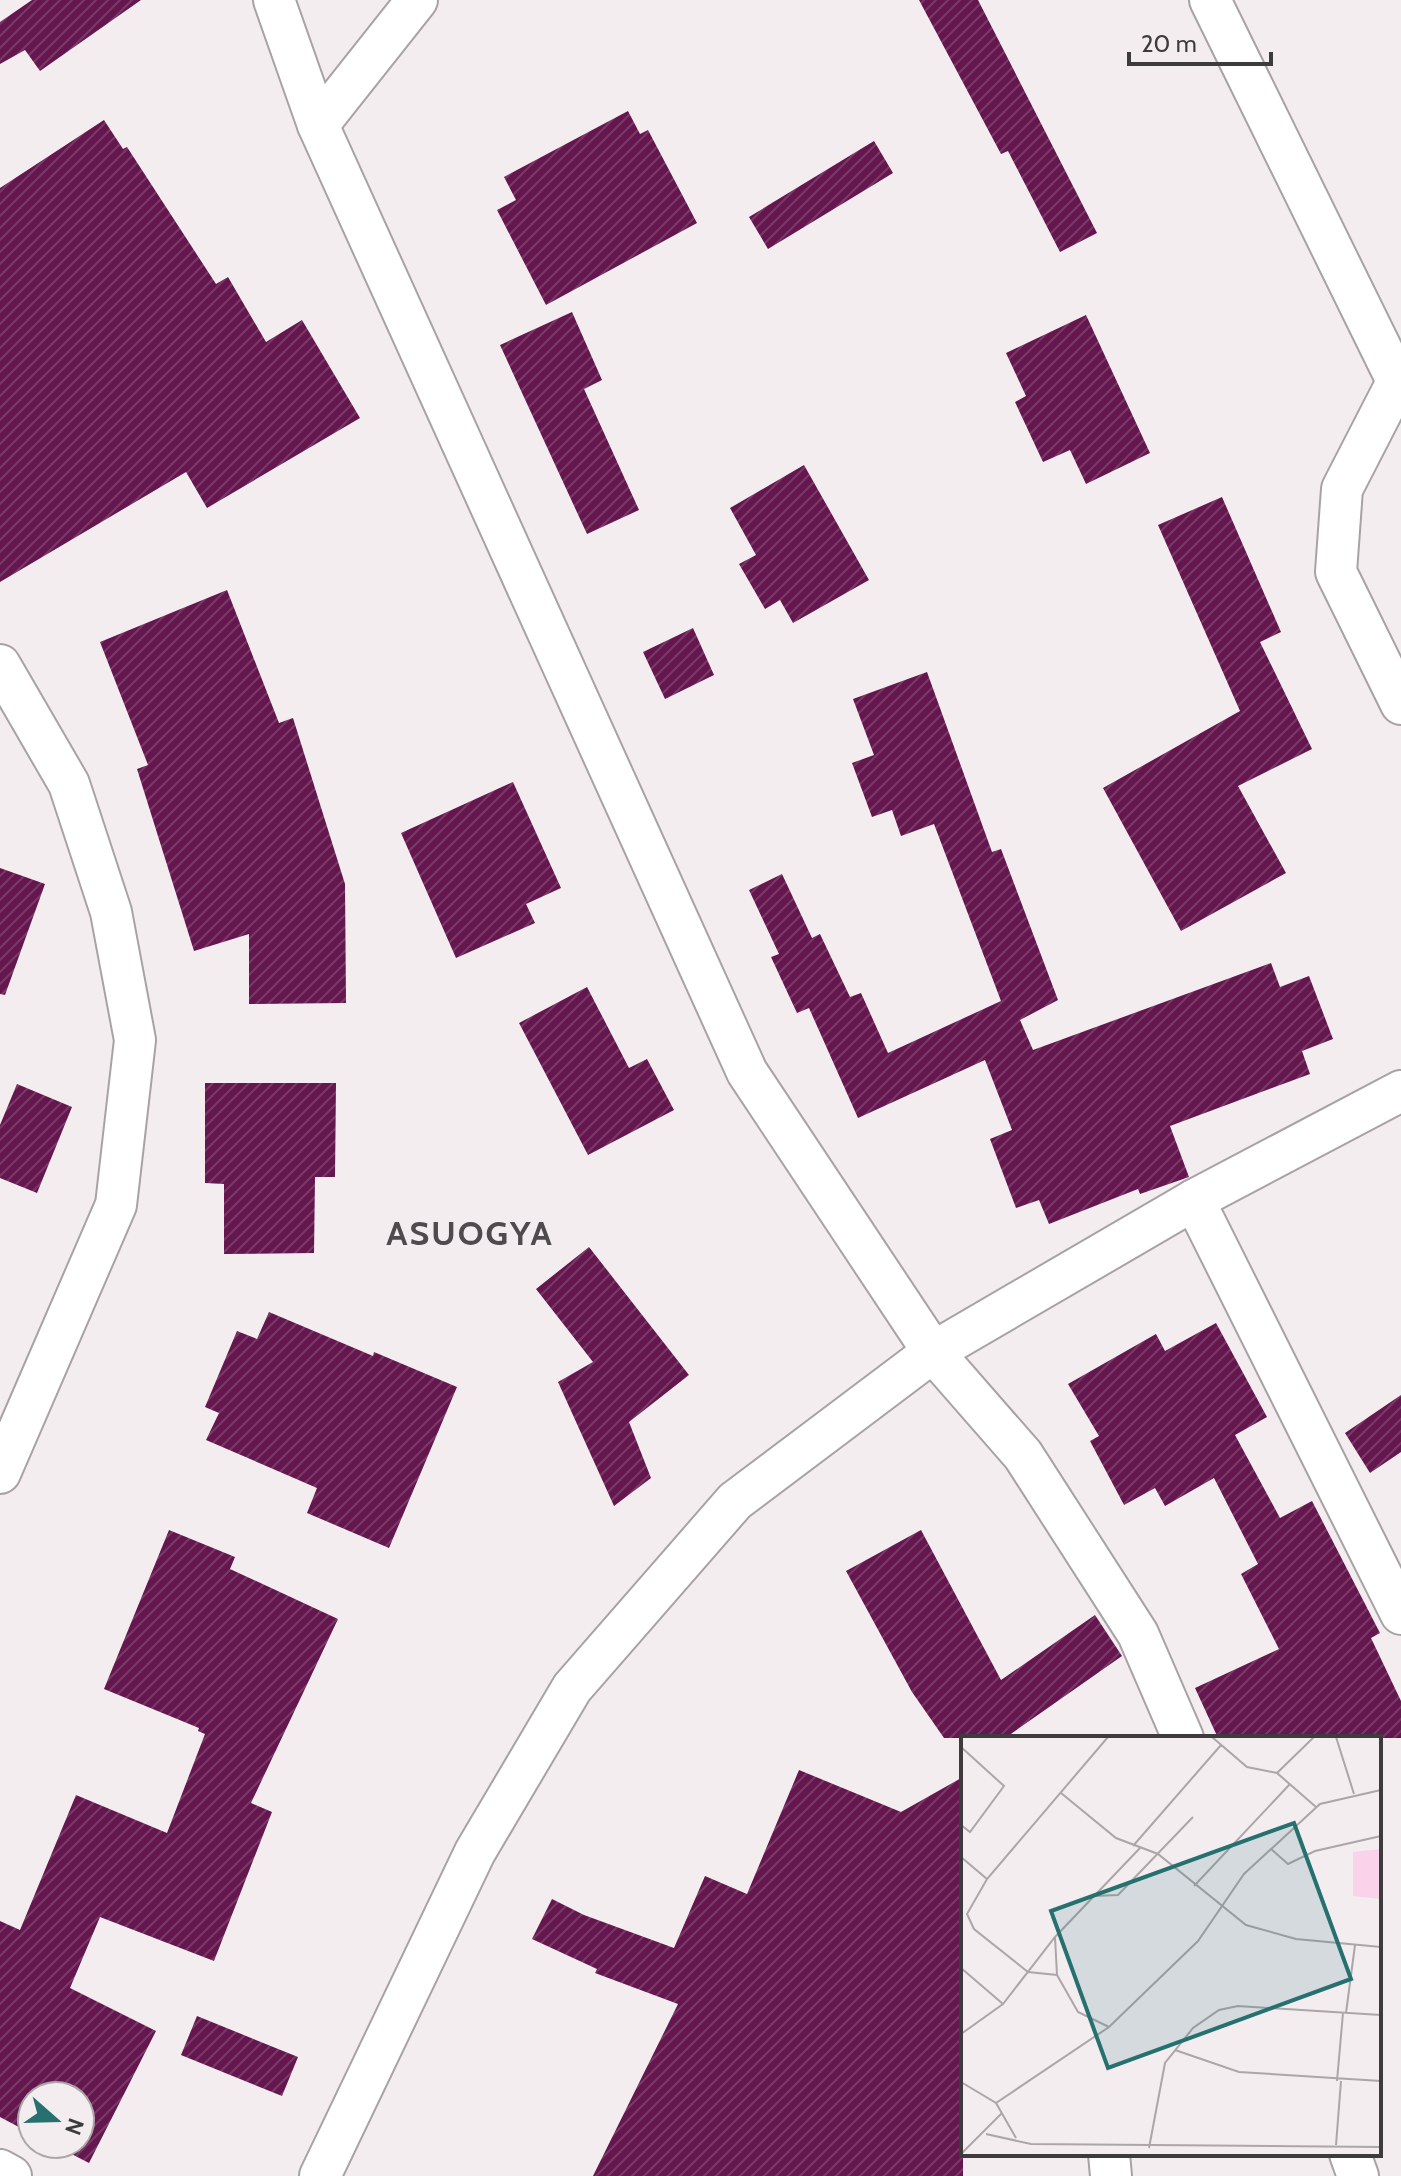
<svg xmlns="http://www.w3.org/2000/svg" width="1401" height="2176" viewBox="0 0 1401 2176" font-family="Cabin,sans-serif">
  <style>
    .building { fill: url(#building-hatch) }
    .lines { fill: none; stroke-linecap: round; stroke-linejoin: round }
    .minor-casing { stroke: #a8a2a5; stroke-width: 44 }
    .minor { stroke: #fff; stroke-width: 40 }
    .labels { text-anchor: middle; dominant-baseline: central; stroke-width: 8; stroke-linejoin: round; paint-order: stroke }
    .district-label { font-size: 34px; font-weight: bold; letter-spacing: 2px; fill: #4f4a4d; stroke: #f3edf0 }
    .inset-road { fill: none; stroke: #aba6a8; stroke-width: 2 }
    .view { fill: #26716f; fill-opacity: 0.15; stroke: #26716f; stroke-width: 4 }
    .inset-edge { fill: none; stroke: #3e3b3d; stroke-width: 4 }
  </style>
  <defs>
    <pattern id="building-hatch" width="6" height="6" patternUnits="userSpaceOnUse" patternTransform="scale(2)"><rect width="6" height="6" fill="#65164e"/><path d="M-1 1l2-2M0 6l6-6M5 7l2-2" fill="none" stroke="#783966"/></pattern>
  </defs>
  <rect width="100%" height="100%" fill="#f3edf0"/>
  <g class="building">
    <polygon points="32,0 141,0 40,71 25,50 0,64 0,22"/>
    <polygon points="919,0 978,0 1097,233 1060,252 1008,151 1001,154"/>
    <polygon points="628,111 640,134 648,130 697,223 546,305 497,210 516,200 504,177"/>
    <polygon points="104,120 123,149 127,147 216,284 228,277 266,342 302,320 360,418 207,508 186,472 0,582 0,188"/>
    <polygon points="874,141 893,173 768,249 749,217"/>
    <polygon points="572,312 602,380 584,389 639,510 587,534 500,345"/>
    <polygon points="1086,315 1150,453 1086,484 1070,450 1043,462 1015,402 1026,396 1006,353"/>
    <polygon points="804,465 869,580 793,623 780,600 765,609 739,564 756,555 730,508"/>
    <polygon points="1222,497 1281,632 1260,642 1312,749 1238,786 1286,873 1181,931 1103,788 1240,711 1158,525"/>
    <polygon points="227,590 279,723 293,718 345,884 346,1003 249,1004 249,934 194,951 137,769 148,765 100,642"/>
    <polygon points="693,628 714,675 665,699 643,652"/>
    <polygon points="927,672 992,852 1001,849 1058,1000 1020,1020 1033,1050 1271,963 1280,987 1309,976 1333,1039 1302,1051 1310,1074 1170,1126 1189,1177 1140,1194 1138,1189 1049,1224 1039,1200 1016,1208 990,1139 1012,1130 985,1060 858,1118 809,1008 797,1013 771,957 779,954 749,890 782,874 812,938 820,934 850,997 861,993 888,1053 1001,1001 934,824 901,836 892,810 872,817 852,763 874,755 853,699"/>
    <polygon points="513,782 561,888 526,904 535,923 456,958 401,833"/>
    <polygon points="0,868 45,884 5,995 0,994"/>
    <polygon points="587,987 629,1068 647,1059 674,1110 588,1155 519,1023"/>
    <polygon points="205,1083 336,1083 335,1177 315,1177 314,1253 224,1254 224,1184 205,1183"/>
    <polygon points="17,1084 72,1107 37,1193 0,1178 0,1125"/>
    <polygon points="589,1247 689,1375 629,1422 651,1478 614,1506 558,1382 593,1362 536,1289"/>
    <polygon points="269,1312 373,1356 374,1352 457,1387 389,1548 307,1513 317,1488 206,1440 219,1413 205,1407 237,1331 257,1339"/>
    <polygon points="1216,1323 1267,1417 1235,1435 1280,1518 1312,1501 1380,1633 1371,1638 1401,1701 1401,1738 1218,1738 1195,1688 1279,1649 1241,1574 1258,1564 1214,1478 1165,1506 1155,1488 1124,1505 1090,1441 1099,1436 1068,1384 1156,1334 1165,1351"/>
    <polygon points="1401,1395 1401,1452 1370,1473 1345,1433"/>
    <polygon points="169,1530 235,1557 230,1569 338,1619 251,1803 272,1812 214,1961 100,1917 70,1988 156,2031 89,2163 52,2144 80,2144 80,2096 32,2096 32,2134 0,2117 0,1921 20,1930 76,1795 167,1833 205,1734 198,1731 199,1728 104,1689"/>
    <polygon points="921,1530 1001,1680 1095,1615 1122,1656 1005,1738 944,1738 912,1692 846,1571"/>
    <polygon points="799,1770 901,1812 963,1777 963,2176 593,2176 678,2004 595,1973 597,1969 532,1939 552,1899 584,1915 674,1948 705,1876 747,1894"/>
    <polygon points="197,2016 298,2057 282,2096 181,2055"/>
  </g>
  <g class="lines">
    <g class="minor-casing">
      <g id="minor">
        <polyline points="274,0 318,125 747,1072 933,1352 1023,1455 1138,1634 1183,1738"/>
        <polyline points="1210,0 1401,389"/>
        <polyline points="318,125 417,0"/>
        <polyline points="1397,382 1342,489 1336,572 1401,704"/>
        <polyline points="0,665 69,784 111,912 135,1040 116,1205 0,1473"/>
        <polyline points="1194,1200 1401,1614"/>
        <polyline points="1109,2154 1111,2176"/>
        <polyline points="1350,2154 1358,2176"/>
        <polyline points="0,2170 11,2176"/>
        <polyline points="320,2176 475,1852 572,1688 735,1501 933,1352 1194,1200 1401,1091"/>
      </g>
    </g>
    <use href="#minor" class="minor"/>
  </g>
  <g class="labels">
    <g class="district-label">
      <text x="470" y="1233">ASUOGYA</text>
    </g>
  </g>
  <g transform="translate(961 1736)">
    <rect width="420" height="420" fill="#f3edf0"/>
    <path d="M420,113v50l-28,-3v-44z" fill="#fad2e9"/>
    <path class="inset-road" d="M147,1l-121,142 -20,35 7,15 54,43 29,3 21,37 31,15M251,1l35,30 30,6 39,34M375,1l18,57M0,11l43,39 -34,46 -9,-7M316,37l37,-36M100,57l55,45 42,16 88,71 50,14 85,8M172,110l88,-101M310,113l17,15 27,-13 66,-15M0,121l26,22M233,150l96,-102M133,160l24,-1 75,-78M94,201l2,38M0,232l42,36M385,277l9,-68M0,298l42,-30 52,-67 85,-89M214,314l64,22 142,9M376,345l6,-68M0,346l35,21 20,35M35,367l113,-76 89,-86 46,-67 76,-70 61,-14M25,398l45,10 350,3M375,409l5,-64M188,412l16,-85 28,-35 26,-18 19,-4 143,9M0,418l41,-41"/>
    <path class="view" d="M333,87l57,156 -243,89 -57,-157z"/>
    <rect width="420" height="420" class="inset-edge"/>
  </g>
  <g transform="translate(56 2120) rotate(110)"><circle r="38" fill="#f3edf0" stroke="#aba6a8" stroke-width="2"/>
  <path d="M0-6L14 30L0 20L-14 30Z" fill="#26716f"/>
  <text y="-12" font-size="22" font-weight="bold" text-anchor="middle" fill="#3e3b3d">N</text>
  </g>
  <path d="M1129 52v12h142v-12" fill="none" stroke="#3e3b3d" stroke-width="4"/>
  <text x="1141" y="52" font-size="24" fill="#3e3b3d" stroke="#f3edf0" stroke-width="6" paint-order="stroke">20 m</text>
</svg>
